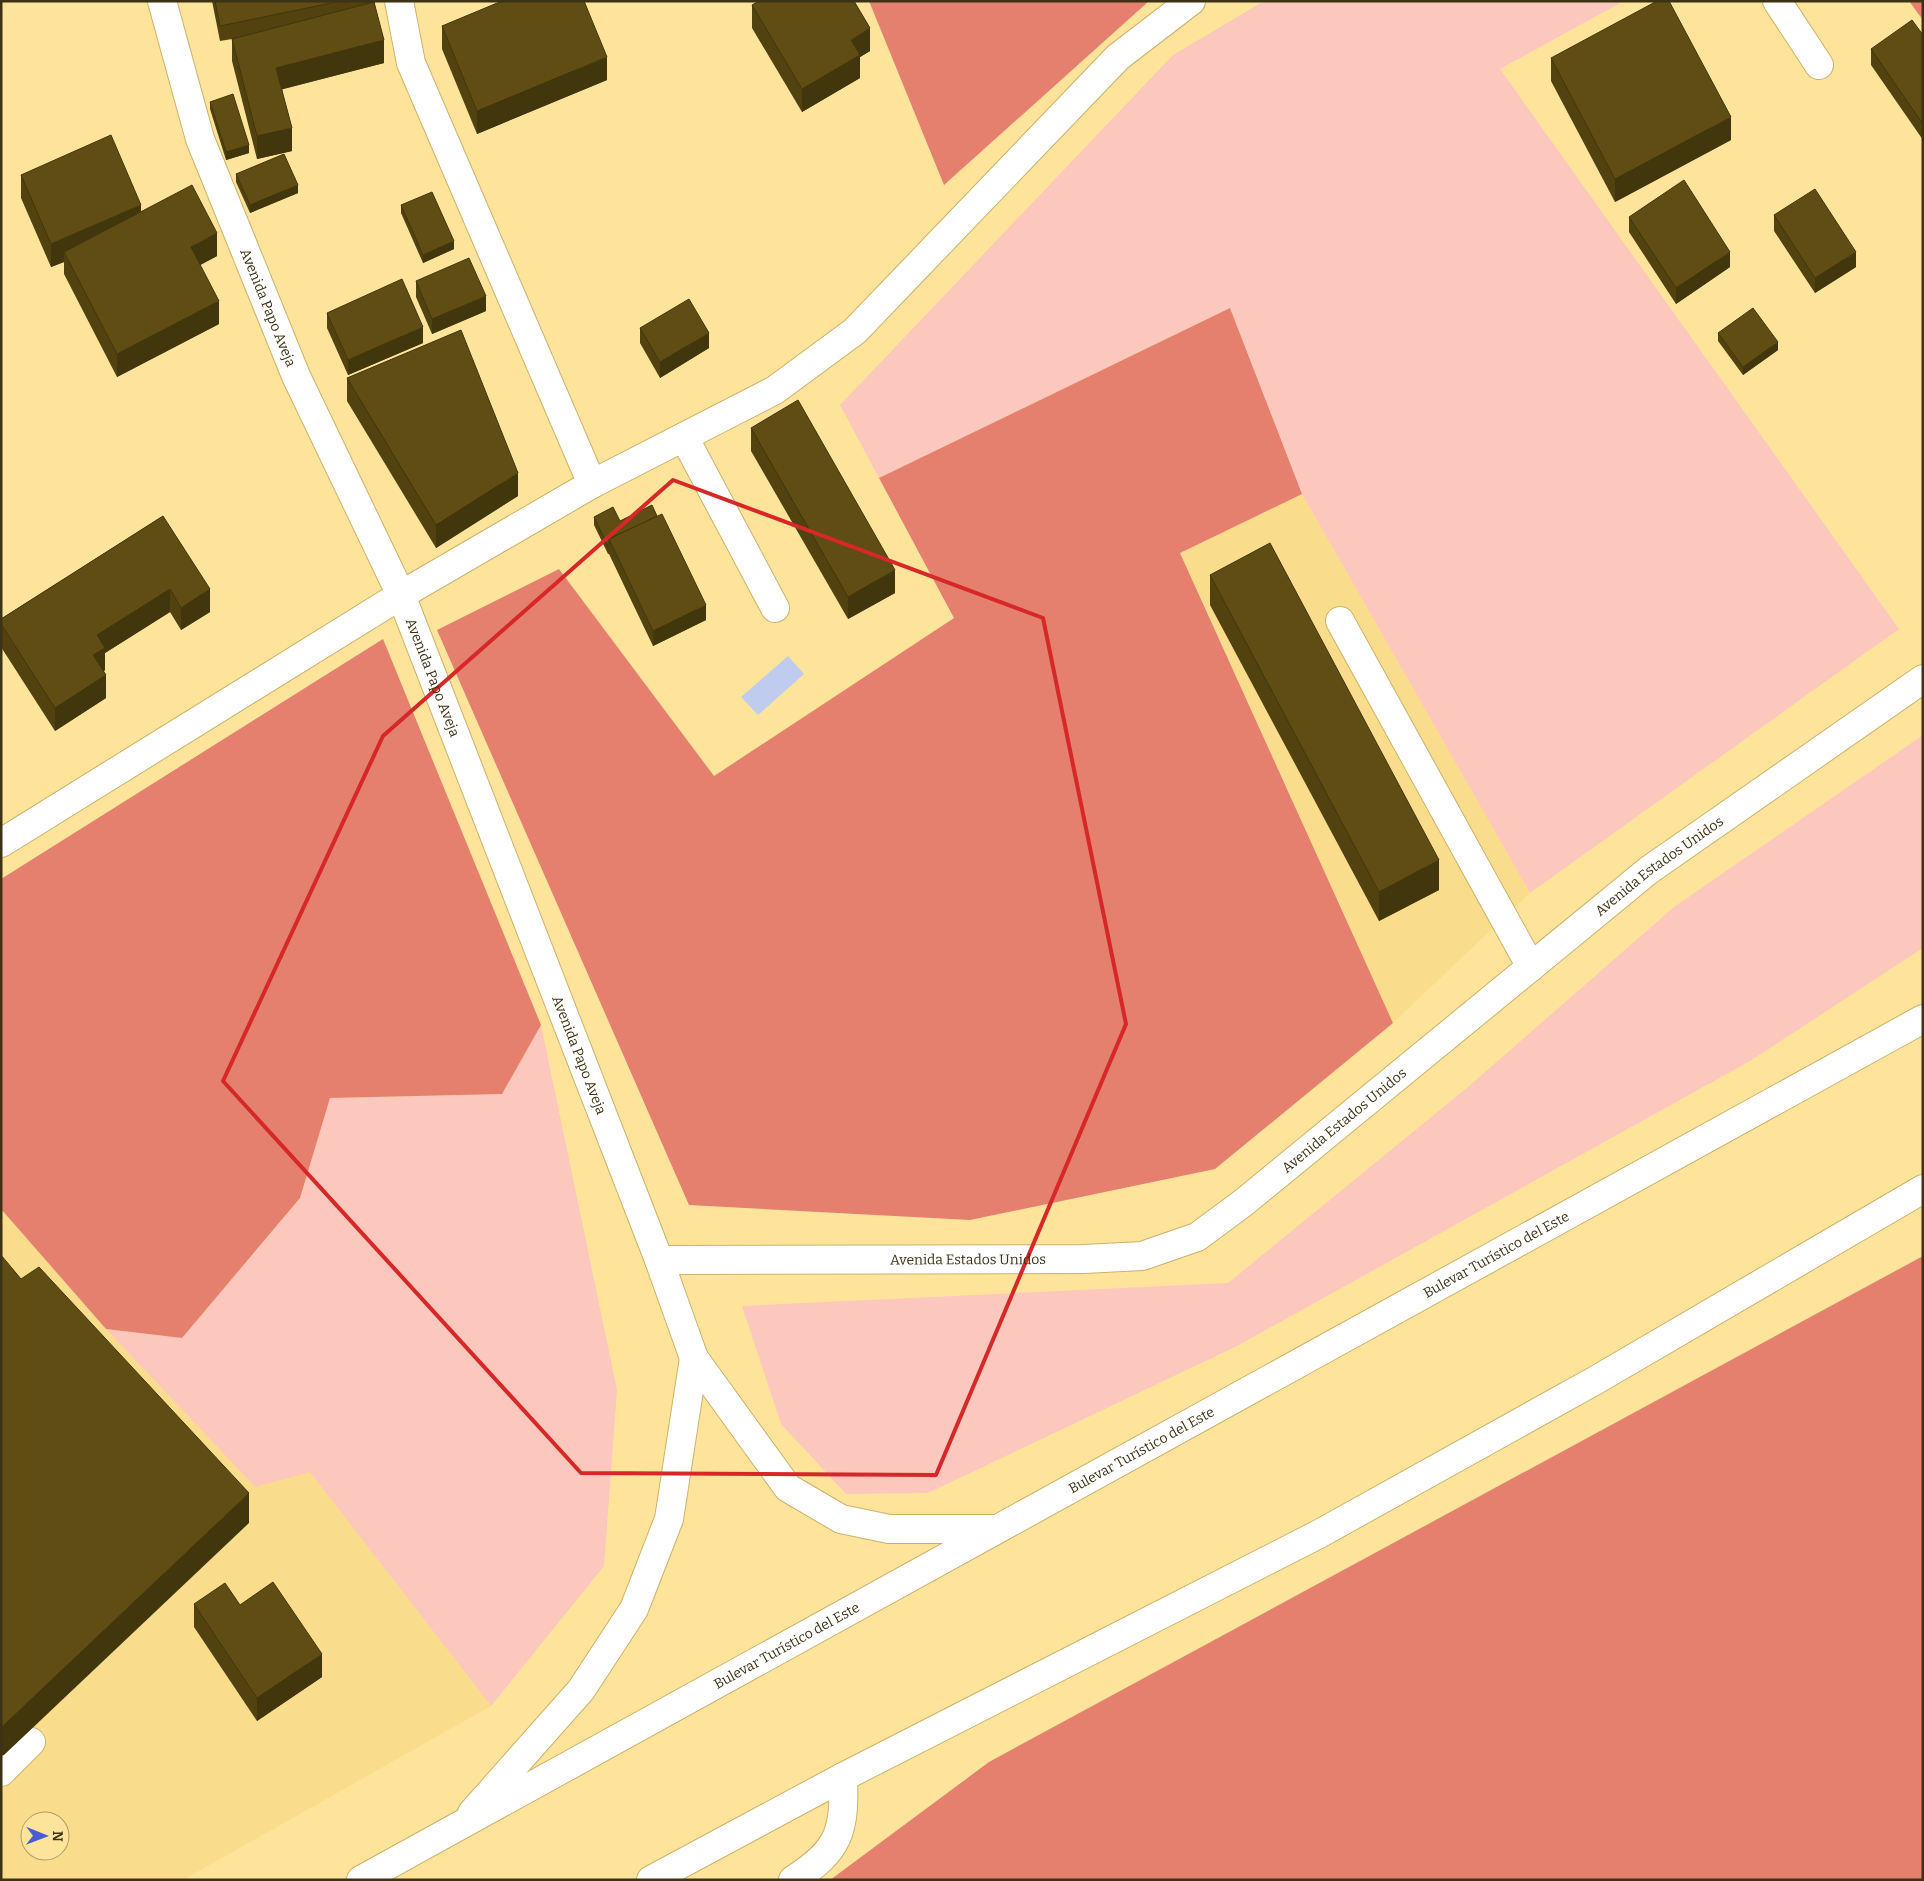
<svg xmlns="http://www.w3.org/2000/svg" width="1924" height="1881" viewBox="0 0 1924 1881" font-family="Bitter,serif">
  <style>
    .built { fill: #fadd8c; fill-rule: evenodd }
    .green { fill: #fcc7bc }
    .forest { fill: #e57f6e }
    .water { fill: #bfcbef }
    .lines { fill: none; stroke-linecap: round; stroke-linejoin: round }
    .minor-casing { stroke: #cbb26b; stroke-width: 30 }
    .highway-casing { stroke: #cbb26b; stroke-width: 30 }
    .minor { stroke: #fff; stroke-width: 28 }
    .highway { stroke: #fff; stroke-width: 28 }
    .wall { fill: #524210 }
    .shaded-wall { fill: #42360d }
    .building { fill: #5f4d13; stroke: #42360d }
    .marked { fill: none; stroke: #d62828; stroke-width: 4; stroke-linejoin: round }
    .labels { text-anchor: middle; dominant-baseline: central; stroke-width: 5; stroke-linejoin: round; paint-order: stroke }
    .street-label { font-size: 14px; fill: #3c3214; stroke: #fee49b }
  </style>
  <rect width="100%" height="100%" fill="#fee49b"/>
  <g class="built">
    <polygon points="1302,494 1530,893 1393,1023 1180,552"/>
    <path d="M1,1209l105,120 149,158 55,-16 181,235 -308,174h-182zM30,1821h30v30h-30z"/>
  </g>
  <g class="green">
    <polygon points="1264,1 1624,1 1500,69 1899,629 1530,893 1302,494 1230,308 879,478 840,405 1173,55"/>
    <polygon points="1923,735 1923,948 1750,1061 1237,1346 928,1493 846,1494 781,1424 742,1306 1228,1283 1468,1087 1674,907"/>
    <polygon points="541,1025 617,1390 604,1566 491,1706 310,1472 255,1487 106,1329 182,1338 300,1198 330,1098 502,1094"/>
  </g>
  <g class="forest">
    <polygon points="869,1 1149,1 944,185"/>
    <polygon points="1909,1 1923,1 1923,20"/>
    <polygon points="1230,308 1302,494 1180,553 1393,1023 1215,1169 970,1220 689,1205 437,630 559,569 714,776 954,618 879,478"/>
    <polygon points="383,639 541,1025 502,1094 330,1098 300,1198 182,1338 106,1329 1,1209 1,879"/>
    <polygon points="1923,1256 1923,1880 830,1880 989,1762"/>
  </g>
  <polygon class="water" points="788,656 804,674 758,715 741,697"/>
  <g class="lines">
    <g class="minor-casing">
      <g id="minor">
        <path id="s1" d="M162,1l38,138 96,237 105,219 258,665 35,98"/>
        <polyline points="399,1 411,63 592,484"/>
        <polyline points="1777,1 1819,65"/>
        <polyline points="684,437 775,608"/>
        <polyline points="1340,621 1531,967"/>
        <polyline points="1,843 401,595 592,484 775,390 855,331 1118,57 1191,1"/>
        <path id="s2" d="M659,1260l425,-1 58,-3 55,-19 46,-34 406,-333 274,-191"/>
        <polyline points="1,1772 31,1742"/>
        <path d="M793,1880c47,-30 52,-49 50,-103"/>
      </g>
    </g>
    <g class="highway-casing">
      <g id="highway">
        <polyline points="694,1358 788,1488 841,1519 889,1529 996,1529"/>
        <polyline points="472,1813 581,1690 634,1609 669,1519 694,1358"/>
        <path id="s3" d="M361,1880l1562,-861"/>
        <polyline points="651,1880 843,1777 1319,1534 1596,1380 1923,1189"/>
      </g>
    </g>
    <use href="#minor" class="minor"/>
    <use href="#highway" class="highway"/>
  </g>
  <g class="wall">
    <polygon points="212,1 375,1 375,6 384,63 282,89 292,151 257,159 232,61 232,39 220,41"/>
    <polygon points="752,5 870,51 860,57 860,78 802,112 752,28"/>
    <polygon points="442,26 607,80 477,134 442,49"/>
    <polygon points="1923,35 1923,140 1871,65 1871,49"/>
    <polygon points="1551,58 1731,140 1615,202 1551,81"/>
    <polygon points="210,102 249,153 226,160 210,109"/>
    <polygon points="236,174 298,193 250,213 236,182"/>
    <polygon points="21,175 141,211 217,256 200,265 219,324 117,377 64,274 64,262 51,267 21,198"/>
    <polygon points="401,205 454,249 423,263 401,213"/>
    <polygon points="1774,215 1856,267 1815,293 1774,231"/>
    <polygon points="1629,217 1730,267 1676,304 1629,232"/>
    <polygon points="416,281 486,311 432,334 416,297"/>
    <polygon points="327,313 423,343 348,375 327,328"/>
    <polygon points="640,328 709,348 660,378 640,343"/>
    <polygon points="1718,333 1778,350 1743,375 1718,341"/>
    <polygon points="347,378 518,496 436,548 347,401"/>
    <polygon points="751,428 895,593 848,619 751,451"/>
    <polygon points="163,516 210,612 181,630 170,612 105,653 105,670 104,671 106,698 55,731 1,647 1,619"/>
    <polygon points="594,517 620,521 706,620 653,646 609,554 608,554 594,525"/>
    <polygon points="1210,575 1439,890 1379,921 1210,605"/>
    <polygon points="194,1604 240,1605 322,1677 257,1721 194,1627"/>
  </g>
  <g class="shaded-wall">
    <polygon points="870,28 870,51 860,57 860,78 802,112 802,89 851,40"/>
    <polygon points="384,40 384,63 276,91 276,68"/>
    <polygon points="607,57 607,80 477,134 477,111"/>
    <polygon points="1731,117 1731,140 1615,202 1615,179"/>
    <polygon points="292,128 292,151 257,159 257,136"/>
    <polygon points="249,145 249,153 226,160 226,152"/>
    <polygon points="298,185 298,193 250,213 250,205"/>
    <polygon points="141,205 141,227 64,252 64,262 51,267 51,244"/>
    <polygon points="217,233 217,256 191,270 191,247"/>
    <polygon points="454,241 454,249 423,263 423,255"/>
    <polygon points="1730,252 1730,267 1676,304 1676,288"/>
    <polygon points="1856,252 1856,267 1815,293 1815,278"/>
    <polygon points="486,296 486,311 432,334 432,319"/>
    <polygon points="219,301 219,324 117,377 117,354"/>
    <polygon points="423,327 423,343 348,375 348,360"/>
    <polygon points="709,333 709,348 660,378 660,362"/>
    <polygon points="1778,342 1778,350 1743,375 1743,367"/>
    <polygon points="518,473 518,496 436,548 436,525"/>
    <polygon points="895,570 895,593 848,619 848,597"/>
    <polygon points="170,589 170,612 105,653 105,670 93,678 93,655 97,635"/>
    <polygon points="210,589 210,612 181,630 181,608"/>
    <polygon points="706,605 706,620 653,646 653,631"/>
    <polygon points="106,675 106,698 55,731 55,708"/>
    <polygon points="1439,860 1439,890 1379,921 1379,892"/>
    <polygon points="249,1493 249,1523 4,1755 1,1756 1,1727"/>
    <polygon points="322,1654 322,1677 257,1721 257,1698"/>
  </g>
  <g class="building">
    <polygon points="215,1 341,1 220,26"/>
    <polygon points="502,1 584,1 607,57 477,111 442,26"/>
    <polygon points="759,1 854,1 870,28 851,40 860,55 802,89 752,5"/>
    <polygon points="1657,1 1669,1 1731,117 1615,179 1551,58"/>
    <polygon points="374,2 384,40 276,68 292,128 257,136 232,39"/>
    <polygon points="1912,20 1923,35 1923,124 1871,49"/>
    <polygon points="233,94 249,145 226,152 210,102"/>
    <polygon points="111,135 141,205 51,244 21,175"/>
    <polygon points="284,154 298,185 250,205 236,174"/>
    <polygon points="1684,180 1730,252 1676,288 1629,217"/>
    <polygon points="192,185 217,233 191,247 219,301 117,354 64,252"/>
    <polygon points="1815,189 1856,252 1815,278 1774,215"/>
    <polygon points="432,192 454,241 423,255 401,205"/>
    <polygon points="469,258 486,296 432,319 416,281"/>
    <polygon points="402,279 423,327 348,360 327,313"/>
    <polygon points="689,299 709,333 660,362 640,328"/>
    <polygon points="1753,308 1778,342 1743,367 1718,333"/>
    <polygon points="461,330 518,473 436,525 347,378"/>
    <polygon points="798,400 895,570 848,597 751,428"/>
    <polygon points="652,505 657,516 609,539 609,546 608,546 594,517 613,507 620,521"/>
    <polygon points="662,514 706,605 653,631 609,539"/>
    <polygon points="163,516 210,589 181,608 170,589 97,635 105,648 93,655 106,675 55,708 1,624 1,619"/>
    <polygon points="1270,543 1439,860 1379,892 1210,575"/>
    <polygon points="1,1255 21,1279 39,1267 249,1493 4,1725 1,1727"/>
    <polygon points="273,1582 322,1654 257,1698 194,1604 225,1583 240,1605"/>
  </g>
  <path class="marked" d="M673,480l370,138 83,406 -190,451 -355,-2 -358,-392 160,-345z"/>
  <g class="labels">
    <g class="street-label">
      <text stroke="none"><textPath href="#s1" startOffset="325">Avenida Papo Aveja</textPath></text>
      <text stroke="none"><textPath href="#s1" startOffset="730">Avenida Papo Aveja</textPath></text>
      <text stroke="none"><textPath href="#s2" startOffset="1134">Avenida Estados Unidos</textPath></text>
      <text stroke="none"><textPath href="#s1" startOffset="1135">Avenida Papo Aveja</textPath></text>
      <text stroke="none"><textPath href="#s2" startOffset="729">Avenida Estados Unidos</textPath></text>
      <text stroke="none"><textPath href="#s3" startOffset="1296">Bulevar Turístico del Este</textPath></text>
      <text stroke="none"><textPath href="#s2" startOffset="309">Avenida Estados Unidos</textPath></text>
      <text stroke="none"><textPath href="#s3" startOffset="891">Bulevar Turístico del Este</textPath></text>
      <text stroke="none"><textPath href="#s3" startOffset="486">Bulevar Turístico del Este</textPath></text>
    </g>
  </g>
  <rect width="1924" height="1881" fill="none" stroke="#3c3214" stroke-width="5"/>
  <g transform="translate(45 1836) rotate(91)"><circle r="24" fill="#fee49b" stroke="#b09d65"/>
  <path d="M0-4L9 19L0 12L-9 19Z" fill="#485ed2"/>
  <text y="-8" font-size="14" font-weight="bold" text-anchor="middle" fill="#3c3214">N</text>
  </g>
</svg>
